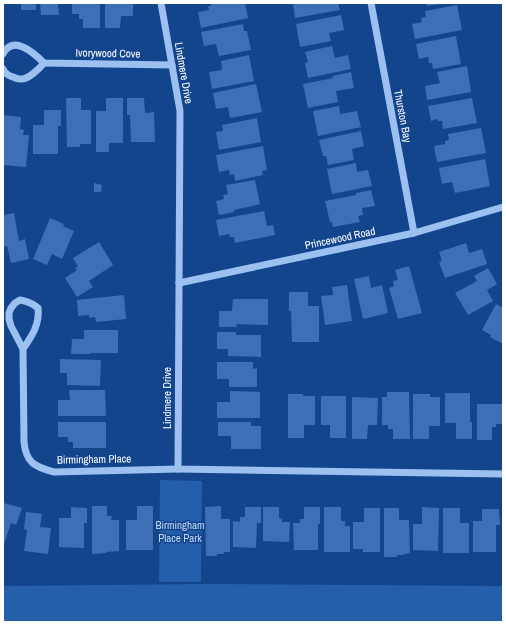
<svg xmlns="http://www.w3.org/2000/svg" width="506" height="625" viewBox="0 0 506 625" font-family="'Archivo Narrow',sans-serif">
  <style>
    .green { fill: #255eab }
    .building { fill: #3c6fb5 }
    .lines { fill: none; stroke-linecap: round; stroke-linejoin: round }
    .minor { stroke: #9cc0f0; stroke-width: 7 }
    .labels { text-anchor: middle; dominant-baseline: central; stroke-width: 3; stroke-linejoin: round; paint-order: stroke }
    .street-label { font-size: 11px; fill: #fff; stroke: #13458c }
    .park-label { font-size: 11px; fill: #c2dbfc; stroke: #13458c }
  </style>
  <rect width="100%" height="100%" fill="#13458c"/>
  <g class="green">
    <polygon points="160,480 202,481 201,582 159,582"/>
    <polygon points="202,584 503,586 503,622 3,622 3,586"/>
  </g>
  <g class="building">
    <rect x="21" y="3" width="15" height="7"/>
    <polygon points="40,3 58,3 59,15 41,15"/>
    <polygon points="72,3 100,3 100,28 83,28 83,19 79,19 79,14 72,14"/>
    <polygon points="105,3 133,3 133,16 121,16 120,28 105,28"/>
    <polygon points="211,3 245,3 248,18 201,28 198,12 209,10 208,6 211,6"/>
    <polygon points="293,3 338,3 340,10 295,18"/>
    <polygon points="427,3 440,3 440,4 427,6"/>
    <polygon points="457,5 462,30 415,39 412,24 422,22 421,18 426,17 425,11"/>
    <polygon points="341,15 344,30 329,33 331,41 300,47 296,24"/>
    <polygon points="243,24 244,31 247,31 251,50 219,56 216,44 204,46 201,32"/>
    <polygon points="456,36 461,64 433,69 432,63 429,63 428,57 419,59 416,44"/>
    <polygon points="332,46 335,58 348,55 351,69 308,78 305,63 308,62 305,52"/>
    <polygon points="249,55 254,81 212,89 209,72 222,70 221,61"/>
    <polygon points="467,66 471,92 427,100 425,86 440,83 437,72"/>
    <polygon points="351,72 354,88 336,91 338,102 308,108 303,84 333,78 333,76"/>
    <polygon points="256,84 262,112 230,118 228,107 216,109 213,93"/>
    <polygon points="66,98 81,98 81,110 91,110 91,144 80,144 80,147 67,147"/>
    <polygon points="106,98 123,98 123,143 109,143 109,152 96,152 96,111 106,111"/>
    <polygon points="127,98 144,98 145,113 154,112 155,142 131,142 130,115 127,115"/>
    <polygon points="472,98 477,123 443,129 442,121 438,121 437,119 431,121 428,106"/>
    <polygon points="339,106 340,114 357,111 361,127 318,136 313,111"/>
    <polygon points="44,110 61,110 61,126 58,126 58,154 33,154 33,125 44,125"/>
    <polygon points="3,115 21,117 20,129 24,130 23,135 29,135 26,167 3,165"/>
    <polygon points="257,118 261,142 219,150 216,132 223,131 222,125"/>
    <polygon points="481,128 486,153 437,162 434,146 445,144 445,141 449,140 448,134"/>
    <polygon points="361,131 364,146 352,149 354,160 328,165 326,156 323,156 319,140"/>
    <polygon points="263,146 267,170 262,171 263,175 235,181 234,174 230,175 229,170 219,172 216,155"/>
    <polygon points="485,159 490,186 455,193 452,182 442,184 439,168"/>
    <polygon points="356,163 357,172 368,170 372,186 332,194 327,169"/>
    <polygon points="255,180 260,204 234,210 234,212 219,215 216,201 224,199 223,195 228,194 226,185"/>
    <polygon points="94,183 102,185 101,192 94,192"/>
    <polygon points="371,190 375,206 362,208 363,215 358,216 360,222 333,227 332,222 330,222 325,201 356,195 356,193"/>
    <polygon points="264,211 267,226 273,225 275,235 235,243 234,237 230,237 229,234 219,236 216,220"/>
    <polygon points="14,213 19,241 25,239 29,259 11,263 7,246 3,247 3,215"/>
    <polygon points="50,218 64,224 63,226 74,231 62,259 52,254 47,265 33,259"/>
    <polygon points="99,242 113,265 89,281 93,287 77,297 65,278 77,270 75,268 78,266 73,258"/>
    <polygon points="466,243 469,253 482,249 487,264 445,278 439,262 442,261 439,252"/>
    <polygon points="409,266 422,313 398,319 389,288 394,286 393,281 398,280 395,270"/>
    <polygon points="488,268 497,284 487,290 493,301 468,315 455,293 477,281 474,276"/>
    <polygon points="369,276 371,288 382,285 388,313 363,319 354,279"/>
    <polygon points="347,285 352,321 325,325 321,296 333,295 332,287"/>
    <polygon points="289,292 308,292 308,306 319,306 319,342 292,342 291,311 289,311"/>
    <polygon points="124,295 126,319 96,322 95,317 89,318 89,315 78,316 77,300"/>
    <polygon points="233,299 268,299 268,325 236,324 237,327 219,327 219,311 232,311"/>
    <polygon points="496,304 503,308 503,344 490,337 491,335 482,330"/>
    <polygon points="84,330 118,330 118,353 90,353 90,354 71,354 72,339 84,339"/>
    <polygon points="217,332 236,332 236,335 261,335 261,357 228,356 228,349 217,349"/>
    <polygon points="60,359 101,360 100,386 67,385 67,373 60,373"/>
    <polygon points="217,362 253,362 253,369 257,368 257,387 229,387 229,379 217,379"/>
    <polygon points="69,390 105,390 106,416 58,416 58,400 70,400"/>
    <polygon points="230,391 260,392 260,418 217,418 217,402 230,402"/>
    <polygon points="387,392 409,392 410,439 393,439 393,429 388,429 388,425 382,425 382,397 387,397"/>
    <polygon points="445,393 470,393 470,422 472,422 472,439 456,439 456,423 445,423"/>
    <polygon points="288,394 303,394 303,396 315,396 315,425 304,425 304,438 288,438"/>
    <polygon points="413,394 430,394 430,397 440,397 440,426 429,426 429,439 413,439"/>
    <polygon points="321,396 346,396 346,438 330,438 330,425 321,425"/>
    <polygon points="352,397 378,398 377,425 368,425 367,439 352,439"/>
    <polygon points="477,404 503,404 503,424 496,424 496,427 492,427 492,440 477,440"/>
    <polygon points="58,422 106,422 106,448 73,448 73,442 68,442 68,437 58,437"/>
    <polygon points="218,422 251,422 251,426 261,426 261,449 231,449 231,436 218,436"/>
    <polygon points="4,503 22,508 16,525 11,523 3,547 3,506"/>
    <polygon points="92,506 107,506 107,516 112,516 111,520 119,520 119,551 106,552 106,553 92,554"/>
    <polygon points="137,506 153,506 153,550 126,550 126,520 137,520"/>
    <polygon points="221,506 221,519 230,519 230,552 224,552 224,554 217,554 217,556 206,556 205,507"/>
    <polygon points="71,507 87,508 87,523 84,523 84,548 59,547 59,518 71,518"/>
    <polygon points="245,507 261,507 261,523 257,523 256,548 233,547 233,521 240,522 240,517 245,517"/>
    <polygon points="263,507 279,507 279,518 282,519 282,522 290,522 289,542 263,541"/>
    <polygon points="304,507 320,507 320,524 318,524 318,550 294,550 293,523 300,523 300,519 304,519"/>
    <polygon points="324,507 341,507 341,521 345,521 345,526 350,526 350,552 324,552"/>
    <polygon points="422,507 439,508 438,551 413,550 413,524 422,524"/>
    <polygon points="364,508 380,508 380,552 363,552 363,549 353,549 353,522 364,522"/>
    <polygon points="384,508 399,508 399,520 409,520 410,553 404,554 404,555 397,555 397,557 384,557"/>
    <polygon points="443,508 460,508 460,523 469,523 469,553 443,553"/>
    <polygon points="482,509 499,509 500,525 496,525 496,552 473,552 473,521 482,521"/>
    <polygon points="26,512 42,514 40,527 51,528 48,554 24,551 27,530 24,529"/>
  </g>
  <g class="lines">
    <g class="minor">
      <polyline points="161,3 180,111 178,469 503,474"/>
      <polyline points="371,3 414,233"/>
      <path d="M3,54c10,-20 31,-1 41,9l128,2"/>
      <path d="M3,69c2,4 6,7 10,8 2,1 4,2 7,2 8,1 19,-10 24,-16"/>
      <polyline points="179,283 414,233 503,207"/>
      <path d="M23,349c9,-13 17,-25 15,-41 -6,-5 -11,-7 -18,-8l-5,3 -4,5 -2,5v6l2,7 12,23 1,93c2,21 11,25 30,30l124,-3"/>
    </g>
  </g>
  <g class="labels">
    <g class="street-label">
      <text transform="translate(108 53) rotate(1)">Ivorywood Cove</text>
      <text transform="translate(184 73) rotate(80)">Lindmere Drive</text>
      <text transform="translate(403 116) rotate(79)">Thurston Bay</text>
      <text transform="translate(340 238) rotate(-12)">Princewood Road</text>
      <text transform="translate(167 398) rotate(-90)">Lindmere Drive</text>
      <text transform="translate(94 459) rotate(-1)">Birmingham Place</text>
    </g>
    <g class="park-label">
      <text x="180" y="525">Birmingham<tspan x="180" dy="13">Place Park</tspan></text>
    </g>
  </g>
  <rect width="506" height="625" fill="none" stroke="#ffffff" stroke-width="8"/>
</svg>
